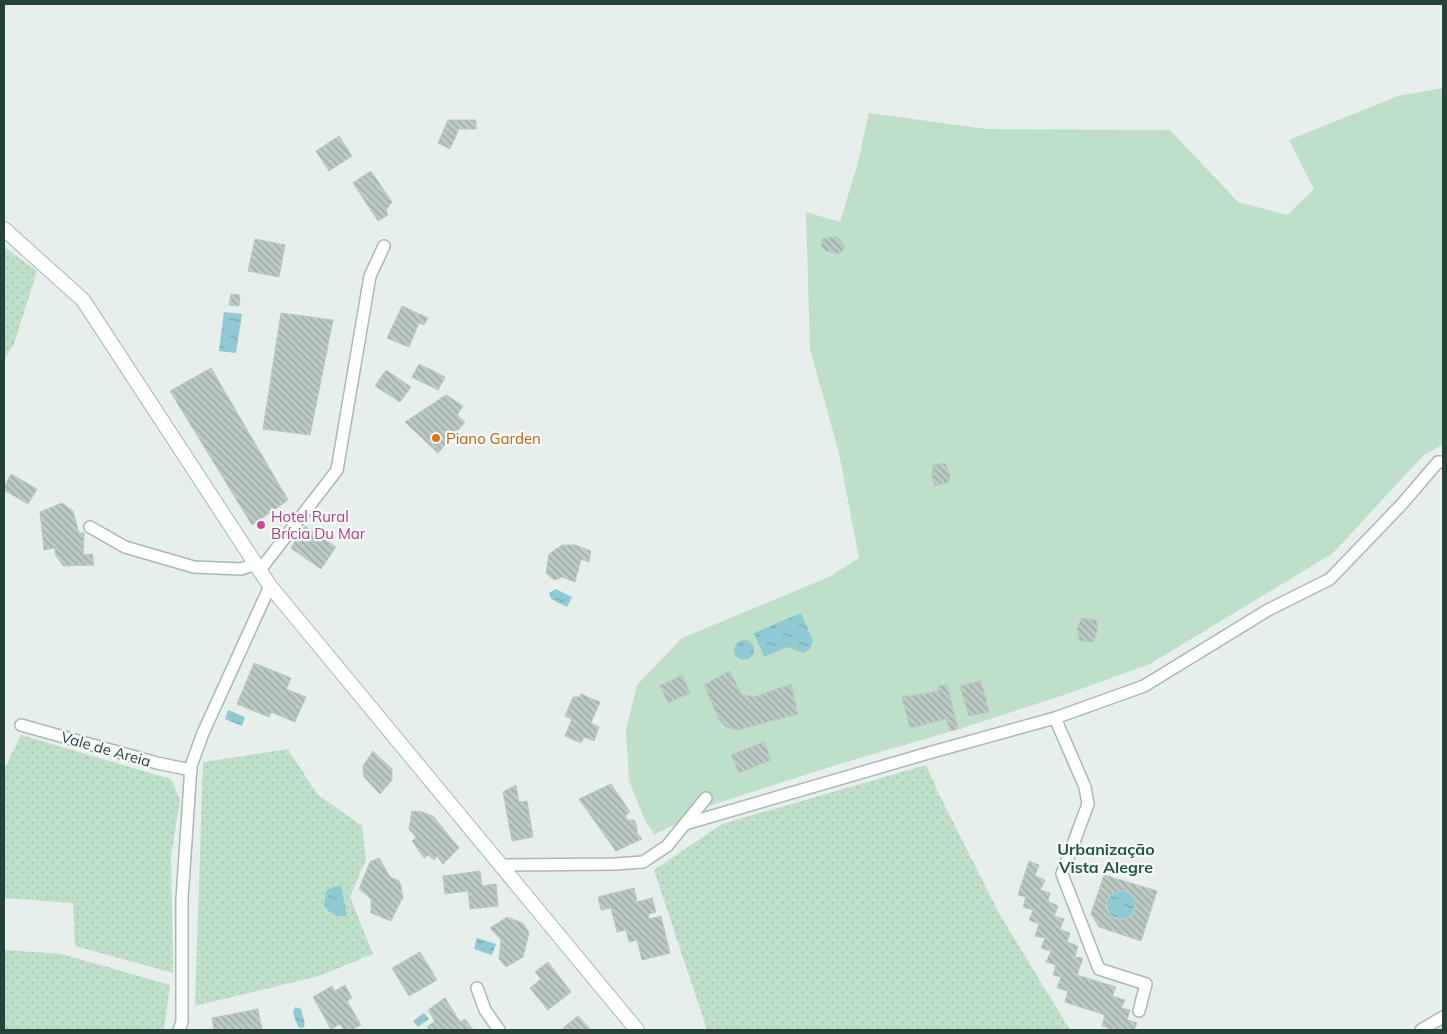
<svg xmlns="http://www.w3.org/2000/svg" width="1447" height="1034" viewBox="0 0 1447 1034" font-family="Mulish,sans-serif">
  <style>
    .grass { fill: url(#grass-dots) }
    .green { fill: #bfe0c8 }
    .water { fill: url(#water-ripples) }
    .building { fill: url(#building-back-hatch); stroke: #b8c9c2; fill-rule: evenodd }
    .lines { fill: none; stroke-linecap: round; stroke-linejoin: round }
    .minor-casing { stroke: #a8b8b2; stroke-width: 14 }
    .tertiary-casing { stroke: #a8b8b2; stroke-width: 16 }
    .minor { stroke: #fff; stroke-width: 11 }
    .tertiary { stroke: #fff; stroke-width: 14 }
    .food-dot { fill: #e8710a; stroke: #f7fbf9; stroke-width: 2 }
    .hotel-dot { fill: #d1479c; stroke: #f7fbf9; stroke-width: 2 }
    .labels { text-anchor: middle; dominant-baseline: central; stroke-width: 4.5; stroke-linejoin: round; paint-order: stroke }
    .food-label { font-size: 15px; fill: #c56008; stroke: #f7fbf9; text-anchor: start }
    .hotel-label { font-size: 15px; fill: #b23c85; stroke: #f7fbf9; text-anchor: start }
    .street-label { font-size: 15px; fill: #24423a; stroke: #f7fbf9 }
    .neighbourhood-label { font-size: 16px; font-weight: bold; fill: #1f5548; stroke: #f7fbf9 }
  </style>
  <defs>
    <pattern id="grass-dots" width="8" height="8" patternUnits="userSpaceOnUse" patternTransform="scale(1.25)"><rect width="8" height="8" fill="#bfe0c8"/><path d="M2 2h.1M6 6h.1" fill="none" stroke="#a4c1ad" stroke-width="1.8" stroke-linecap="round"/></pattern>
    <pattern id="water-ripples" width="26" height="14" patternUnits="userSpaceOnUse" patternTransform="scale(1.25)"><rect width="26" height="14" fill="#8ec9d4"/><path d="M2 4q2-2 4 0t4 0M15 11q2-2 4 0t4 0" fill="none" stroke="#74a5ad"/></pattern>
    <pattern id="building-back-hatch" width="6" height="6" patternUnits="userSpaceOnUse" patternTransform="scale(1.25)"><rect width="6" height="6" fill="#bbcac4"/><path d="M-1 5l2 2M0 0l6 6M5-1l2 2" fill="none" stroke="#98a6a0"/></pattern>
  </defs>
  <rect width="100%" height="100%" fill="#e6efeb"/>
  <g class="grass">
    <polygon points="4,247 37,271 14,344 4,360"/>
    <polygon points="21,735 171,779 180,800 171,855 173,973 75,946 73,903 4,898 4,770"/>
    <polygon points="288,749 317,794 362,826 366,860 350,897 373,954 319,976 195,1006 203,762"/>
    <polygon points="926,765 938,792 1000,915 1070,1030 707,1030 654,870 722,824"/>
    <polygon points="4,950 62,954 170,985 164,1030 4,1030"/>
  </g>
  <polygon class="green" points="1443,88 1443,444 1424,455 1333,553 1150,664 1067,694 959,729 839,764 712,805 654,835 645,820 629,781 626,729 637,685 682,638 829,577 859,558 839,453 810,349 806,212 840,222 858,162 869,113 986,129 1170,130 1238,202 1287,215 1314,189 1289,140 1398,96"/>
  <g class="water">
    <polygon points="224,312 242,314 236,353 219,351"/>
    <polygon points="556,589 572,597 567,607 551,599 549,593"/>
    <polygon points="801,613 813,641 810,649 804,653 787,647 764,657 754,633"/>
    <circle cx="744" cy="650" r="10"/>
    <polygon points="228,710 245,717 242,726 225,719"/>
    <path d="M341,885l6,31c-12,1 -17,-2 -23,-11l2,-14 7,-4z"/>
    <circle cx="1121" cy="905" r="14"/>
    <polygon points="477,938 496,944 492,955 474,949"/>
    <polygon points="295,1007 301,1009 305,1024 303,1028 298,1027 293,1013"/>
    <polygon points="424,1013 429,1019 418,1027 413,1021"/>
  </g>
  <g class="building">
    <polygon points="448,120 476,120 476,129 459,129 450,149 438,143"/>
    <polygon points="339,136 352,156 329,171 316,151"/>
    <polygon points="371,171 392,202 386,210 388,215 378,221 353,183"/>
    <polygon points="836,236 845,246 840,254 826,251 821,246 822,239"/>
    <polygon points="255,239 285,245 279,277 248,271"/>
    <polygon points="231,294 240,295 239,306 229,305"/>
    <polygon points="402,306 428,318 424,325 419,323 409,347 387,338"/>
    <polygon points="281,313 333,320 310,435 263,429"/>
    <polygon points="419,364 445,377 438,390 412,377"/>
    <polygon points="211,368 288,500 252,525 170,391"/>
    <polygon points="386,370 411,387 400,402 375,386"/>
    <polygon points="446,395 463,406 457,415 465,422 438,453 405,422"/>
    <polygon points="945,463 950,475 950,482 935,486 932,478 933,465"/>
    <polygon points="11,474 37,489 28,504 4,490 4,487"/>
    <polygon points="62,503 73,511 79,533 84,533 83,555 92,554 94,565 63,566 55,554 55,548 44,550 40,512"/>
    <polygon points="305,526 336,547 321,569 291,548"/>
    <polygon points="562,545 575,545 591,551 589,562 581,559 575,582 562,577 554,580 546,573 549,554"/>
    <polygon points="1081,618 1097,620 1097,632 1093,642 1080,641 1077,631"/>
    <polygon points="254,663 291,678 286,689 306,697 295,722 271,712 269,717 237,704"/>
    <polygon points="730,671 741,694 754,697 791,684 798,714 737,730 726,727 719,719 704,685"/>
    <polygon points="682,675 690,693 668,703 660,686"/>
    <polygon points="981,681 989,712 969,716 960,686"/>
    <polygon points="947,684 958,729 950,731 946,719 910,728 902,697 939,691 938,686"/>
    <polygon points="581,694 600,702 591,723 599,727 594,741 584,737 581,743 565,736 572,719 565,716 573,697 580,697"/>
    <polygon points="764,742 771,760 739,773 731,755"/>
    <polygon points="373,751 392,769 392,780 380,794 364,777 363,766"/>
    <polygon points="611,784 630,812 625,816 628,820 634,820 637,827 637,833 642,839 616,851 579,799"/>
    <polygon points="516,785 519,802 527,801 533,837 512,841 503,792"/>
    <polygon points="412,811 422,812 433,816 459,848 443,864 437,856 434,860 428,855 424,858 412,841 416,837 409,829"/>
    <polygon points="379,858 390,877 399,881 401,887 403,897 391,921 371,913 371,899 359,889 370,862"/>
    <polygon points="1029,861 1039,865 1035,876 1045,880 1040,890 1050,893 1048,901 1058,906 1054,916 1064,919 1060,929 1070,933 1067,942 1078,946 1075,957 1083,958 1077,975 1116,987 1112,996 1125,1000 1121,1008 1130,1010 1127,1020 1137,1023 1134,1030 1111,1030 1111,1029 1102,1026 1105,1015 1065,1002 1068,991 1057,988 1061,977 1053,975 1056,965 1046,962 1051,951 1041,948 1045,938 1035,936 1039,924 1029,920 1033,910 1023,907 1026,897 1018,895"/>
    <polygon points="480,871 482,886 496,884 498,906 470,909 468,891 445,894 443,876"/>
    <path d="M1104,875l53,16 -16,50 -42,-14 -8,-13zM1118,891h6l4,2 4,3 3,6 -1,9 -2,4 -7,4h-10l-4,-3 -5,-7v-4l3,-8z"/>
    <polygon points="634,888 637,902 652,898 656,912 648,914 649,919 661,916 670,953 642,960 637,940 629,942 626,930 617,932 611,908 601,910 598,897"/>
    <polygon points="507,917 523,923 529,933 523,957 506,967 499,959 501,940 490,928"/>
    <polygon points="420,952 437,980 409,996 392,968"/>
    <polygon points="548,962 571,992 548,1010 530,988 541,979 535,972"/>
    <polygon points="345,985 352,998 347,1001 361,1025 351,1030 344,1030 340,1024 331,1029 313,997 332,986 335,991"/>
    <polygon points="445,998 460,1022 465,1019 473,1030 430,1030 427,1027 435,1021 428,1010"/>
    <polygon points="258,1009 262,1030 214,1030 212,1018"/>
    <polygon points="578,1016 591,1030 566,1030 563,1028"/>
  </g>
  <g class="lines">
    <g class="minor-casing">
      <g id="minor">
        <polyline points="90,527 125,547 194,567 241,569 256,564"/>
        <polyline points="260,570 337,470 370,276 384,246"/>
        <polyline points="1055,718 1085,787 1088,804 1062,874 1099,969 1146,984 1139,1011"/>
        <polyline points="21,725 157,763 191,770"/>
        <polyline points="685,824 932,752 1055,718 1144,686 1268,610 1330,579 1402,504 1438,462 1443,462"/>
        <polyline points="500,865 615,864 643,862 667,846 706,798"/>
        <polyline points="477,988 485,1010 499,1030"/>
        <polyline points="179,1030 182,1022 182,899 191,766 203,733 270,586"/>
        <polyline points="1421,1030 1443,1017"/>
      </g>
    </g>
    <g class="tertiary-casing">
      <polyline id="tertiary" points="4,229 83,300 270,586 637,1030"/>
    </g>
    <use href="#minor" class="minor"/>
    <use href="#tertiary" class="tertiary"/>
  </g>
  <circle class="food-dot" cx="436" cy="438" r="5"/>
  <circle class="hotel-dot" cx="261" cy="525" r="5"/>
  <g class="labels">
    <g class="food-label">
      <text x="446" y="438">Piano Garden</text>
    </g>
    <g class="hotel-label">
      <text x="271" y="516">Hotel Rural<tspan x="271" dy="17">Brícia Du Mar</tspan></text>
    </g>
    <g class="street-label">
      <text transform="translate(106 749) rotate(16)">Vale de Areia</text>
    </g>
    <g class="neighbourhood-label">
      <text x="1106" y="849">Urbanização<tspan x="1106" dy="18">Vista Alegre</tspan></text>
    </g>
  </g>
  <rect width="1447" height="1034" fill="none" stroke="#24423a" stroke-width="10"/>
</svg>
